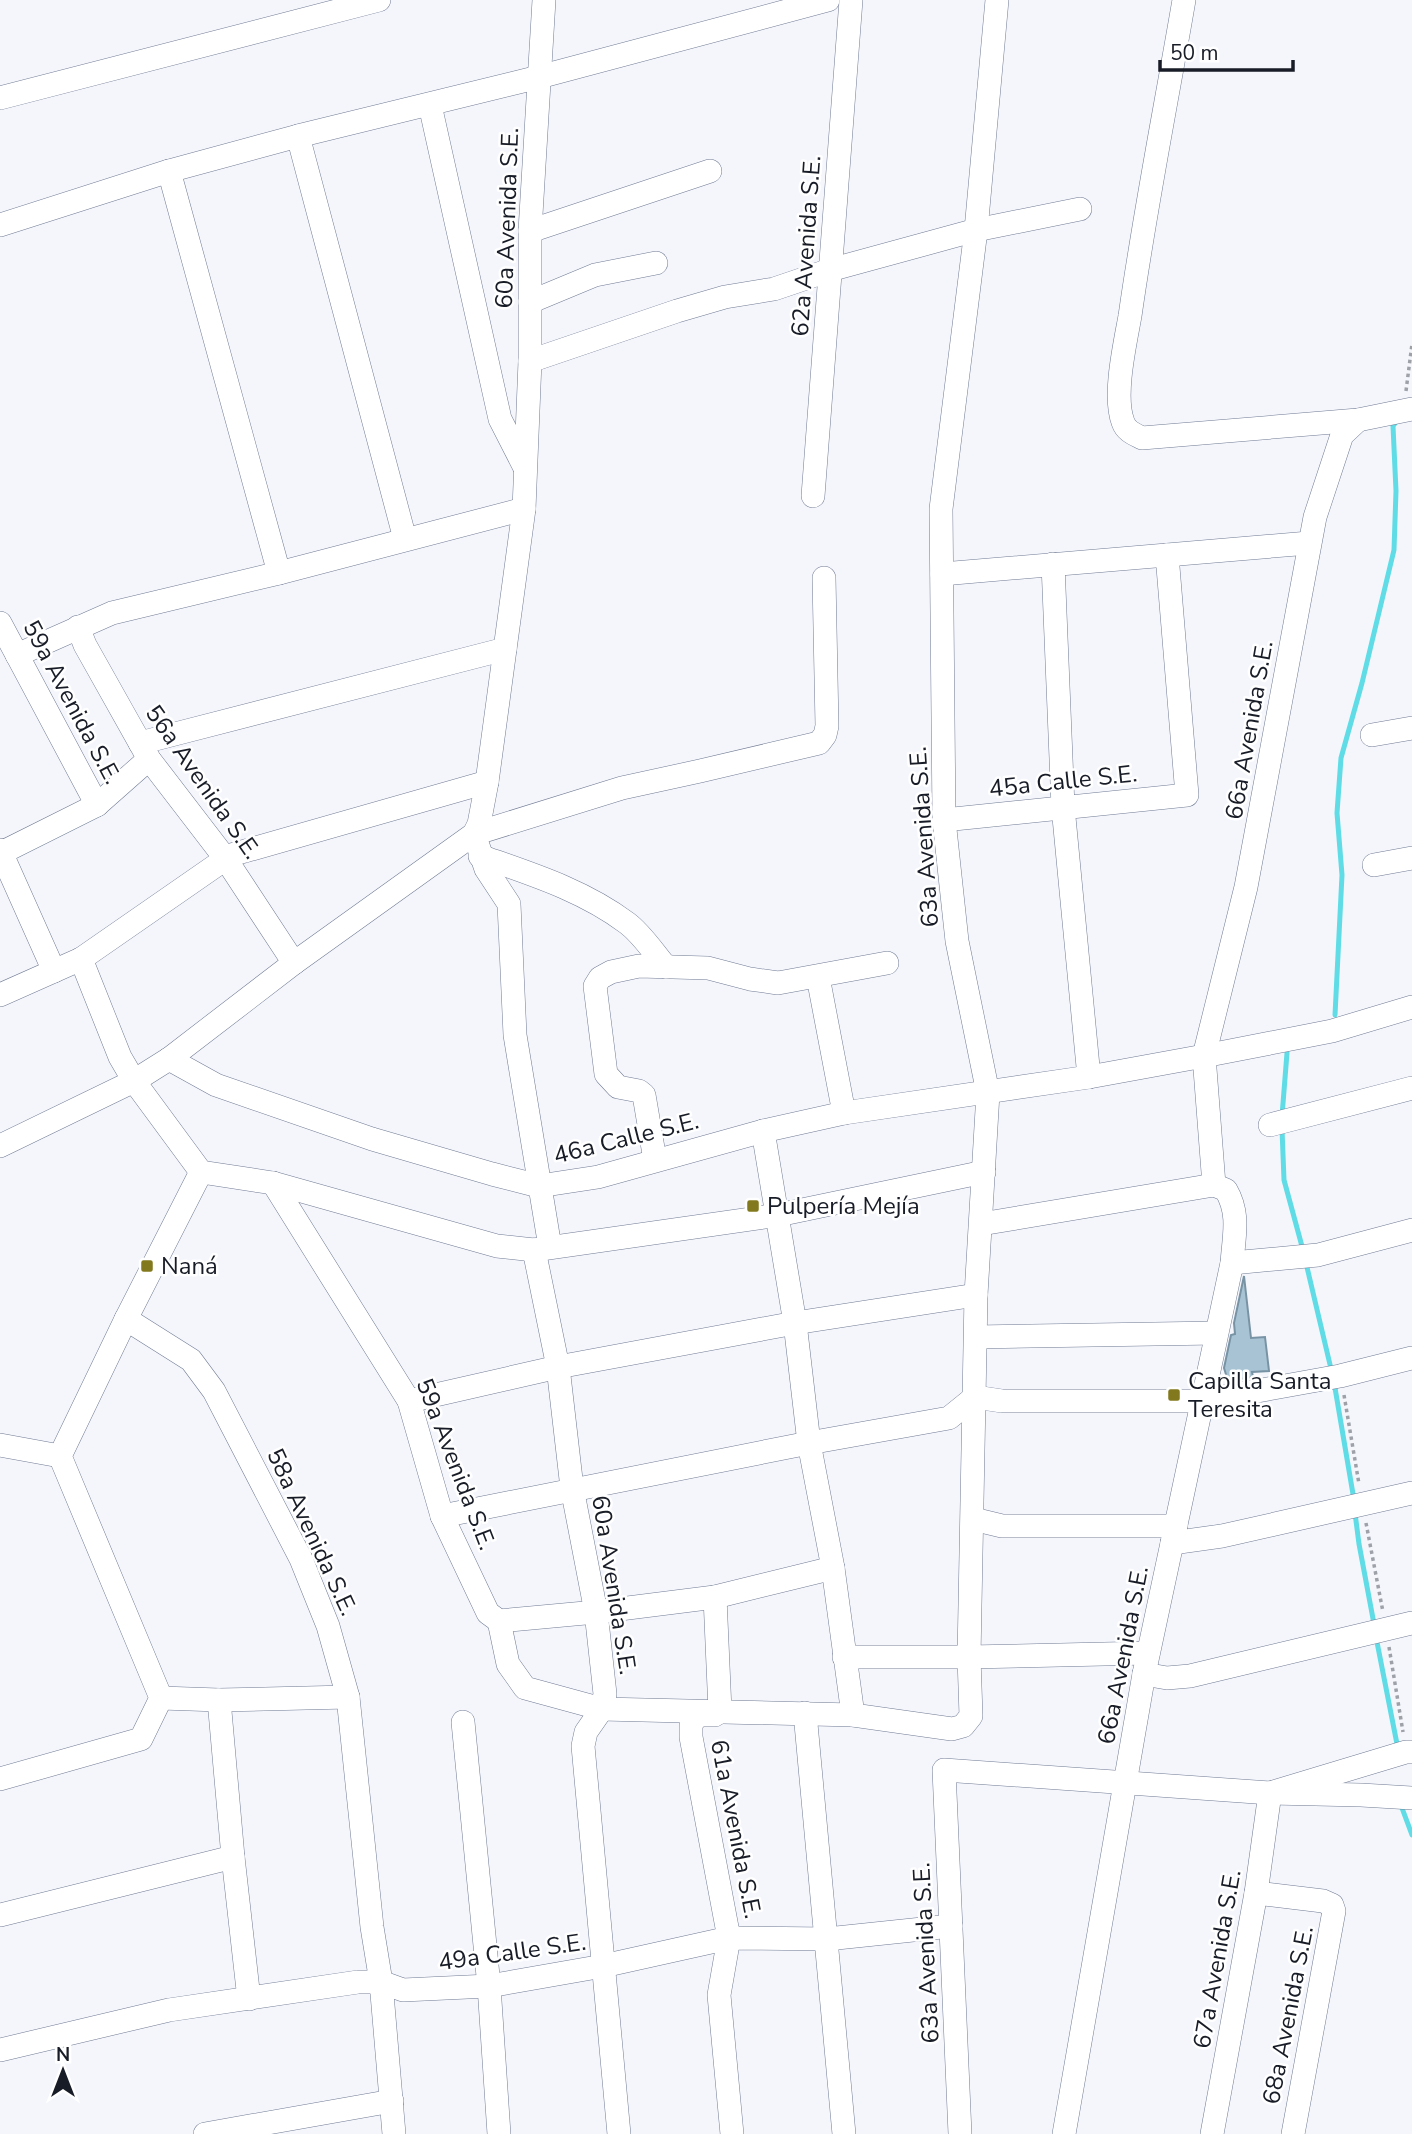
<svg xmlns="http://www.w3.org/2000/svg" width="1412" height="2134" viewBox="0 0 1412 2134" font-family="'Nunito Sans',sans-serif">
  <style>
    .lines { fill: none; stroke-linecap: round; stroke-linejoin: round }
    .stream { stroke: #5fdce5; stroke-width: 5 }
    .building { fill: #a7c3d4; stroke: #7893a4; stroke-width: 2 }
    .minor-casing { stroke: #717b93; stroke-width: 24 }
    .path { stroke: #9ea1a8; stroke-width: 3.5; stroke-dasharray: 3.5 3.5; stroke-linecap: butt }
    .minor { stroke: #fff; stroke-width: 23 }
    .poi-dot { fill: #82781d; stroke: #fff; stroke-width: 2.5 }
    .labels { text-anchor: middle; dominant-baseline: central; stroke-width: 5; stroke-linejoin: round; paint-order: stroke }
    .street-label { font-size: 24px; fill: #181c26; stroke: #fff }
    .poi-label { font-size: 24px; fill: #181c26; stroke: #fff; text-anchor: start }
  </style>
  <rect width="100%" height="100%" fill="#f4f6fc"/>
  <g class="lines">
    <g class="stream">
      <polyline points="1335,1015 1342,875 1337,813 1341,758 1362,683 1394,550 1396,491 1393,426 1398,419"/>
      <polyline points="1282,1116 1287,1053"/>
      <polyline points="1282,1129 1284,1180 1303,1250"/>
      <polyline points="1306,1263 1332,1373"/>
      <polyline points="1334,1382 1354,1500"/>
      <polyline points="1355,1513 1359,1544 1374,1624"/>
      <polyline points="1376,1637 1397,1744"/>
      <polyline points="1402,1808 1412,1835"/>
    </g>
  </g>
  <polygon class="building" points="1244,1276 1251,1338 1265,1337 1269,1371 1252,1372 1253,1377 1228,1381 1224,1368 1231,1335 1235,1334 1234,1323"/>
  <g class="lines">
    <g class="minor-casing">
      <g id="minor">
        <polyline points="544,0 530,231 530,361 524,509 487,782 479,824 474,834 486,869 509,904 515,1035 550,1247"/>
        <path d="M1184,0c-18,105 -39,210 -54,316 -5,28 -17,80 -7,106 3,9 11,12 19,16l216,-18 54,-11"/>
        <polyline points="0,98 379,0"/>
        <polyline points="430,105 500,419 524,466"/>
        <polyline points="298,136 405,539"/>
        <polyline points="169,171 279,573"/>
        <polyline points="0,225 169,171 298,136 539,77 828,0"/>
        <polyline points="530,231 710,171"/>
        <polyline points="530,302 595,275 656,263"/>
        <polyline points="530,361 677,311 725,297 774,289 830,270 976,230 1080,209"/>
        <polyline points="813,496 851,0"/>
        <polyline points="1053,564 1063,807 1089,1077"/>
        <polyline points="942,574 1309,543"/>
        <polyline points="0,623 97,805"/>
        <polyline points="78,627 85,645 149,759 225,858 294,963"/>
        <polyline points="17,655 112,613 279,573 524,509"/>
        <polyline points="1372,735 1412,728"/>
        <polyline points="140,743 505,649"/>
        <polyline points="944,820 1187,795 1167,555"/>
        <polyline points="0,850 54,971"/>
        <polyline points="1,853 97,805 149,759"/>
        <path d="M480,856c51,18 103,34 147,67 15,11 27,30 39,44"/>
        <polyline points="1374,865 1412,858"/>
        <polyline points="81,959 120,1057 134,1081 201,1172 273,1183 497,1246 534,1250 778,1215 984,1172"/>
        <polyline points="818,977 844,1113"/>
        <polyline points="0,995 81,959 231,855 487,782"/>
        <polyline points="169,1059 216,1085 372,1139 492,1174 539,1186 598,1177 763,1131 844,1113 1089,1077 1204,1056 1332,1031 1412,1007"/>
        <polyline points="1270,1125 1412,1088"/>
        <polyline points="763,1131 795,1323 809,1443 833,1568 853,1715"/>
        <polyline points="0,1146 134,1081 169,1059 294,963 474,834 622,788 700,771 819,743 825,735 827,726 824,578"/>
        <polyline points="655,1160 644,1095 639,1091 618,1087 606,1074 595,986 600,978 611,972 639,966 708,968 750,979 778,983 887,963"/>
        <polyline points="273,1183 409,1401 442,1516 488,1613 499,1621"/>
        <polyline points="1214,1185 1204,1056 1246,887 1315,517 1342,435 1358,420"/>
        <path d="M981,1224l233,-39 12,5c14,24 8,45 6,73l-88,411 -80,460"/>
        <polyline points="534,1250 558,1367 572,1488 596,1612 605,1694 602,1709 586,1732 583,1746 619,2134"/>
        <polyline points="1232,1263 1318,1255 1412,1230"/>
        <polyline points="126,1319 191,1360 214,1391 301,1559 328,1626 348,1697 372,1927 381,1982 394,2134"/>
        <polyline points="976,1337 1216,1333"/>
        <polyline points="409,1401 558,1367 795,1323 976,1295"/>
        <polyline points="0,1445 60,1456"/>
        <polyline points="442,1516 809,1443 949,1418 975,1397 1002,1401 1201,1401 1340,1376 1412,1358"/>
        <polyline points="973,1519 1002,1526 1176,1526"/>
        <polyline points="1172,1543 1222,1536 1412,1493"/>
        <polyline points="715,1597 720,1711 715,1715 698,1715 691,1724 691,1737 729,1938 719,1995 732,2134"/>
        <polyline points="499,1621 508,1664 525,1688 602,1709 853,1715 952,1729 963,1726 971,1716 969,1657 976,1295 988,1093 957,941 944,820 941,509 976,230 997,0"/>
        <polyline points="499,1621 596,1612 715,1597 833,1568"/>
        <polyline points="844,1657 969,1657 1148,1653"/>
        <polyline points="1144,1674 1167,1678 1190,1676 1412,1623"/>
        <polyline points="161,1698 219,1700 348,1697"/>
        <polyline points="219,1700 233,1857 249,1999"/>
        <polyline points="805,1713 844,2134"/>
        <polyline points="463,1722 489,1986 499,2134"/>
        <polyline points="0,1779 141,1739 161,1698 60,1456 126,1319 201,1172"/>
        <polyline points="1256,1893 1323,1901 1332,1905 1334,1911 1293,2134"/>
        <polyline points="0,1915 233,1857"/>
        <polyline points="0,2050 169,2010 358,1982 381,1982 403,1990 489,1986 603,1966 729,1938 827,1939 951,1926"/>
        <polyline points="205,2134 392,2101"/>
        <polyline points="960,2134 944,1770 1270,1793 1361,1795 1412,1798"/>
        <polyline points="1212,2134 1256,1893 1270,1793 1406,1752 1412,1752"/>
      </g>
    </g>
    <g class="path">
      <polyline points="1406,391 1412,344"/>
      <polyline points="1344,1395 1359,1484"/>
      <polyline points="1366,1523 1383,1612"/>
      <polyline points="1389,1647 1403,1732"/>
    </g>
    <use href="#minor" class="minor"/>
  </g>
  <g class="poi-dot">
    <rect x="746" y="1199" width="14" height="14" rx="3.5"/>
    <rect x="140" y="1259" width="14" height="14" rx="3.5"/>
    <rect x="1167" y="1388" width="14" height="14" rx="3.5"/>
  </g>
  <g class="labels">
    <g class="street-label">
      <text transform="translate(507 218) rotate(-88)">60a Avenida S.E.</text>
      <text transform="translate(806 246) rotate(-86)">62a Avenida S.E.</text>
      <text transform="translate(72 702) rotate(62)">59a Avenida S.E.</text>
      <text transform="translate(1249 730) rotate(-80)">66a Avenida S.E.</text>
      <text transform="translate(1063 781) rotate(-6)">45a Calle S.E.</text>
      <text transform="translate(203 782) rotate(55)">56a Avenida S.E.</text>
      <text transform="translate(924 837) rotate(-94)">63a Avenida S.E.</text>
      <text transform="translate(626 1138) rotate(-14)">46a Calle S.E.</text>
      <text transform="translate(456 1464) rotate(69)">59a Avenida S.E.</text>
      <text transform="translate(312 1532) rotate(65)">58a Avenida S.E.</text>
      <text transform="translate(614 1585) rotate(81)">60a Avenida S.E.</text>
      <text transform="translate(1123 1655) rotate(-79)">66a Avenida S.E.</text>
      <text transform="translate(736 1829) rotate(79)">61a Avenida S.E.</text>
      <text transform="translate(512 1952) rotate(-8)">49a Calle S.E.</text>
      <text transform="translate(926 1953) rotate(-93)">63a Avenida S.E.</text>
      <text transform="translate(1217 1959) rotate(-80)">67a Avenida S.E.</text>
      <text transform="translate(1288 2015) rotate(-79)">68a Avenida S.E.</text>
    </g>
    <g class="poi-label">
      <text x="767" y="1206">Pulpería Mejía</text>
      <text x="161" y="1266">Naná</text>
      <text x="1188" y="1381">Capilla Santa<tspan x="1188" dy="28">Teresita</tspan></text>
    </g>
  </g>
  <g transform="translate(63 2071)" stroke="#ffffff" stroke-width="5" paint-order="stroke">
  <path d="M0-5L12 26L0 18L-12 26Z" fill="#181c26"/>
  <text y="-10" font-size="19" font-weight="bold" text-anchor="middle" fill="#181c26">N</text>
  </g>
  <path d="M1160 60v10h133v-10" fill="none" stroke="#181c26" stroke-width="3.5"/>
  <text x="1170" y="60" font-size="21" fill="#181c26" stroke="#ffffff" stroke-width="5" paint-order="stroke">50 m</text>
</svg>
